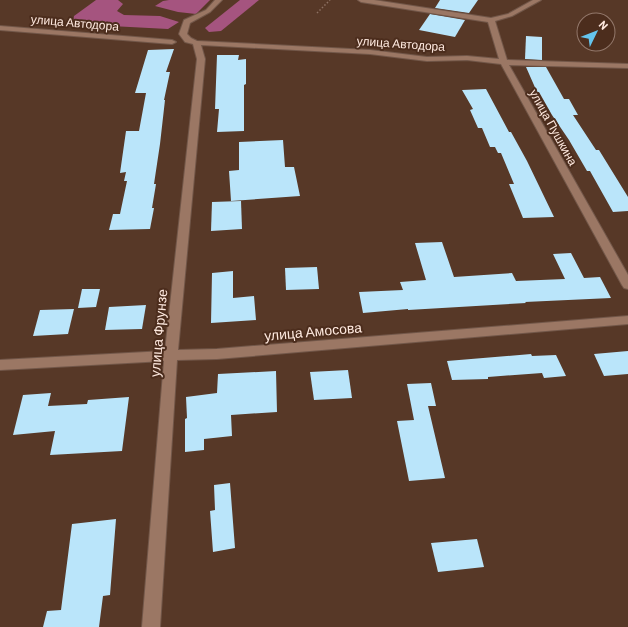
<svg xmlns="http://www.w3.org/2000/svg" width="628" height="627" viewBox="0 0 628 627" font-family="Barlow,sans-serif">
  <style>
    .forest { fill: #a5547f }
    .building { fill: #bae5fa }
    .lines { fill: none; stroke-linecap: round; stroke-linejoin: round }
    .minor-casing { stroke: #725749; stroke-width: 2 }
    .path { stroke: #8d7163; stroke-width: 1.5; stroke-dasharray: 1.5 2; stroke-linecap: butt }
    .minor { fill: #9b7764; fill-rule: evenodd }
    .labels { text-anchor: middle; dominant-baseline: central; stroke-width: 4; stroke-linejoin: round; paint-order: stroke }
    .far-street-label { font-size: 12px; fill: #fee9df; stroke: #4c2d1d }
    .street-label { font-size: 14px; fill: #fee9df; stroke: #4c2d1d }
  </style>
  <rect width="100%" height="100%" fill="#573827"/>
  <g class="forest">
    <polygon points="96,0 118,0 123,4 117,11 124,15 160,16 179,22 168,29 73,24 74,16"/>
    <polygon points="169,0 210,0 196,14 178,12 155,6 163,1"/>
    <polygon points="240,0 259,0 221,31 209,32 205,28"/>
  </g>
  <g class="building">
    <polygon points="440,0 478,0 469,13 435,8"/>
    <polygon points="430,14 465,20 455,37 419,30"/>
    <polygon points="526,36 542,37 542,60 525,59"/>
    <polygon points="174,49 166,72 170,72 164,100 165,100 160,144 154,184 156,184 152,208 154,208 150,229 109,230 113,214 120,214 127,181 124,181 126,172 120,173 126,131 139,131 146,93 135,93 148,50"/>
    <polygon points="217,55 239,55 238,60 246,59 246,84 244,85 244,131 217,132 219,109 215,109"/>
    <polygon points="526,67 546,67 564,99 569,99 578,115 573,115 596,150 599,150 628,197 628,211 613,212 590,171 587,171 569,140 552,115 539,92 537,92"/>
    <polygon points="486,89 509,132 511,132 527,161 554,217 523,218 509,184 514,184 501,153 498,153 495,147 490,147 482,128 478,128 470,110 473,109 462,90"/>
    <polygon points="283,140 285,167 294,167 300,196 231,201 229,171 239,170 239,142"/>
    <polygon points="241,201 242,229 211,231 212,202"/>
    <polygon points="442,242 454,277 512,273 516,281 565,279 553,254 571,253 584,278 600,277 611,298 525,302 526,303 408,310 408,309 363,313 359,292 403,290 400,282 426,280 415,243"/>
    <polygon points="317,267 319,289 286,290 285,268"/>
    <polygon points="233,271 233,298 254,296 256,320 211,323 212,273"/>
    <polygon points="82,289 100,289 96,307 78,308"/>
    <polygon points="146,305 142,329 105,330 109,307"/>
    <polygon points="74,309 68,334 33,336 40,310"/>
    <polygon points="628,351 628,374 604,376 594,354"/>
    <polygon points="531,354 532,356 556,355 566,376 544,378 542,373 488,377 488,379 452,380 447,361"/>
    <polygon points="348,370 352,398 314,400 310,372"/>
    <polygon points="276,371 277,412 231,415 232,436 204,439 204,450 185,452 185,419 187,418 186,397 217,393 218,374"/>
    <polygon points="431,383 436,406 428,406 445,478 409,481 397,421 414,420 407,384"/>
    <polygon points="51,393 48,406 87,404 88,400 129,397 122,451 50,455 55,431 13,435 23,395"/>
    <polygon points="230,483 235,548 213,552 210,511 215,510 214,485"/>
    <polygon points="116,519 110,595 103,596 99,627 43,627 47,611 61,610 72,524"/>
    <polygon points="477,539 484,567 438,572 431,543"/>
  </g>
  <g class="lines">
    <g class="minor-casing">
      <g id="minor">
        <polygon points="215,0 222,0 210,12 190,23 187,34 191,38 197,41 370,50 427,57 467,56 499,59 488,22 361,2 358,0 374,0 491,18 508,14 533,0 541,0 512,16 495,21 507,60 628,64 628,68 509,65 628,275 628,289 624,288 622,285 501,64 467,60 427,61 370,54 201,45 205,59 178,350 217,349 628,316 628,324 217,359 177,360 160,627 142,627 164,361 0,370 0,360 165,351 197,59 193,44 185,42 179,34 184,20 206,10"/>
        <polygon points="0,26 172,40 176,42 172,44 0,30"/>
      </g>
    </g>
    <polyline class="path" points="317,13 330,0"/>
    <use href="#minor" class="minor"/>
  </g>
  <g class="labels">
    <g class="far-street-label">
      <text transform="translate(75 22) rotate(5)">улица Автодора</text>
      <text transform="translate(401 43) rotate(4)">улица Автодора</text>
      <text transform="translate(554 127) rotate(61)">улица Пушкина</text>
    </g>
    <g class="street-label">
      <text transform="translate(313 331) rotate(-5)">улица Амосова</text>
      <text transform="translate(158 333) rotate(-85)">улица Фрунзе</text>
    </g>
  </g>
  <g transform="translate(596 32) rotate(47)"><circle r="19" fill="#4c2d1d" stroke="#93786b"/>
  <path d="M0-3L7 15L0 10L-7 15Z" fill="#65c5ee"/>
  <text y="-6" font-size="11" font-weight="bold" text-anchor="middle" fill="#fee9df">N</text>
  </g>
</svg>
